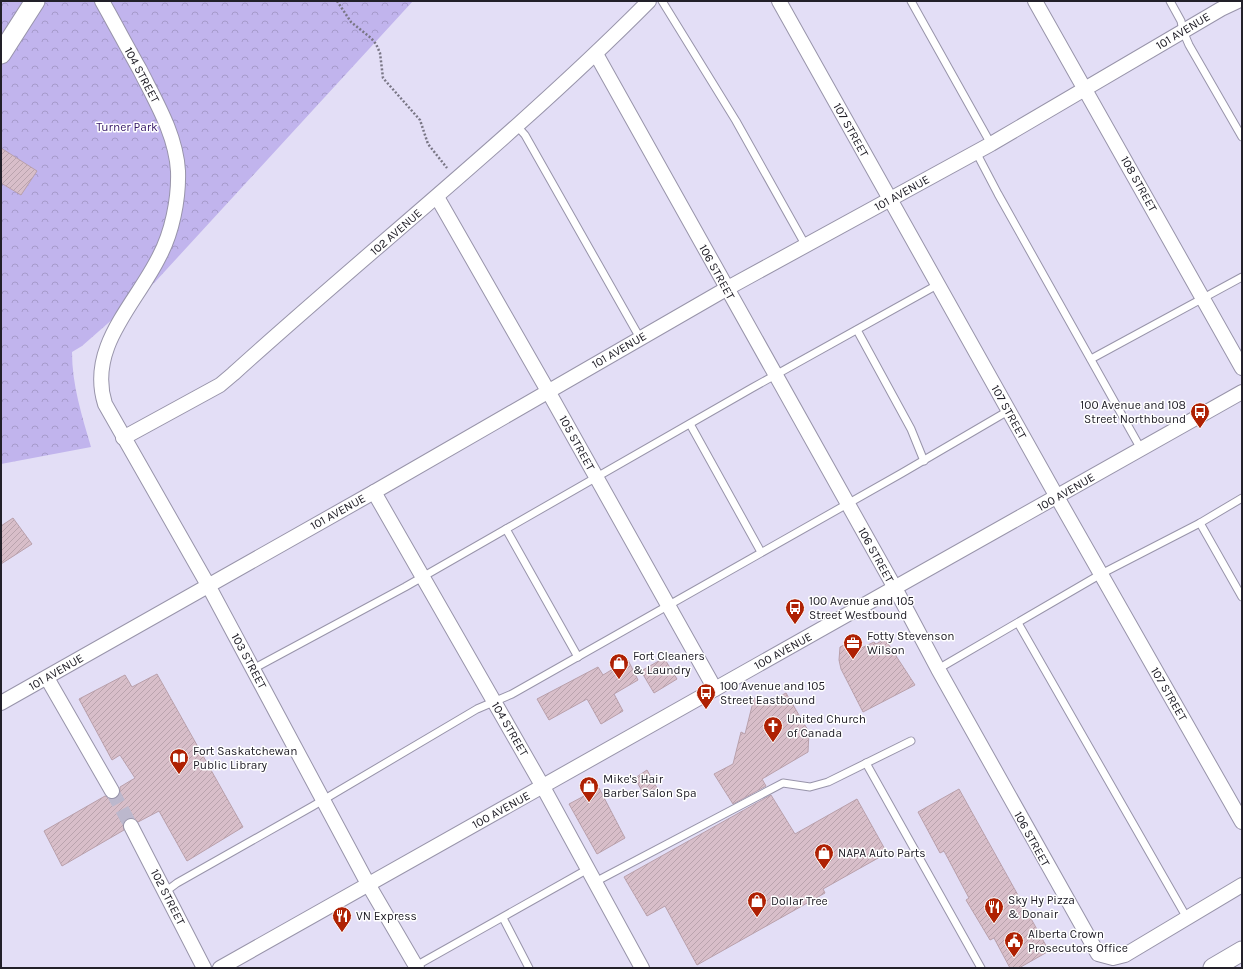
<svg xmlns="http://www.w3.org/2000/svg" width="1243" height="969" viewBox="0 0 1243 969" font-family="Karla,sans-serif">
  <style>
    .forest { fill: url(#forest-crowns) }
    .building { fill: url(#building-hatch); stroke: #b9a0ab }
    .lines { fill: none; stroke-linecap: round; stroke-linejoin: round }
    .street-tunnel { stroke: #bcb8cd; stroke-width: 14; stroke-dasharray: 14 7; stroke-linecap: butt }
    .lane-casing { stroke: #9894aa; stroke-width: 9 }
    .street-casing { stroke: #9894aa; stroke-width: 16 }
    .secondary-casing { stroke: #9894aa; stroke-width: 21 }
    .path { stroke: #797685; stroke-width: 2.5; stroke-dasharray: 2 2; stroke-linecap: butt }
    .lane { stroke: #fff; stroke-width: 7 }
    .street { stroke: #fff; stroke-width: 14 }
    .secondary { stroke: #fff; stroke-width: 19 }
    .labels { text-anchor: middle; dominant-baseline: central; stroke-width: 3; stroke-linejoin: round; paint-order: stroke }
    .street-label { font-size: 12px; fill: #222029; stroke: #fff }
    .park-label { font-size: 12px; fill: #341665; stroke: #fff }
    .poi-label { font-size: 12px; fill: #222029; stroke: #fff; text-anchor: start }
  </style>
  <defs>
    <pattern id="forest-crowns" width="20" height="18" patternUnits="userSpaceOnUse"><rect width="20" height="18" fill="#c1b4ed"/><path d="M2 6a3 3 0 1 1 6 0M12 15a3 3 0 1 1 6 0" fill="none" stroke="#a69acb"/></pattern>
    <pattern id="building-hatch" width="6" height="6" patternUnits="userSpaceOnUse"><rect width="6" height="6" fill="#d8bec9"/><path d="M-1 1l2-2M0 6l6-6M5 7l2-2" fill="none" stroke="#b9a3ad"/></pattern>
  </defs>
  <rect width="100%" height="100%" fill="#e3def6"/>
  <path class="forest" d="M1,1h412l-258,281 -73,64 -10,6c0,33 10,64 19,95l-90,17z"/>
  <g class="building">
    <polygon points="1,148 37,171 21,195 1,183"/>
    <polygon points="13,518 32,544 1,564 1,526"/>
    <polygon points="885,639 915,685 863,712 841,669 839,660 840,647 850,642 857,650 874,642 876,644"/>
    <polygon points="664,658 677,679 654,693 641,671"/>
    <polygon points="628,660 638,680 614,694 623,711 601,724 587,699 549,720 537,699 598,667 603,675"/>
    <polygon points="157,674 243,827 187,861 159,811 138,822 132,818 127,819 123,825 124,830 62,866 44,831 105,796 112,799 116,799 120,795 120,787 135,778 120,755 112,760 79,699 125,675 132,687"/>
    <polygon points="786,693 809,732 808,752 762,779 766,786 733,804 714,774 733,764 741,732 745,734 754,698 765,704"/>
    <polygon points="647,770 657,788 644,795 635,778"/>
    <polygon points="599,788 625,838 597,854 569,804"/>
    <polygon points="959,789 1049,951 1019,968 1010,968 994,938 990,940 966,900 969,898 944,851 940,853 918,812"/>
    <polygon points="771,795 795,834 857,799 887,853 823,889 825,893 697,965 665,906 647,916 624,877"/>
  </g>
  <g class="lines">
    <polyline class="street-tunnel" points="112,791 131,826"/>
    <g class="lane-casing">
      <g id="lane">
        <polyline points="662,1 736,121 806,246"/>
        <polyline points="911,1 991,144"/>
        <polyline points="1170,1 1181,21 1183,31 1189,45 1242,137"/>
        <polyline points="516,125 525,135 640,338"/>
        <polyline points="976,152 998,194 1141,449"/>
        <polyline points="857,330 911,429 924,461"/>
        <polyline points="1091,359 1242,277"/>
        <polyline points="690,424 761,552"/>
        <polyline points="1200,523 1242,597"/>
        <polyline points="506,529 578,657"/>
        <polyline points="1018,623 1187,918"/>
        <polyline points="253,669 405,587 752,388 937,285"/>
        <polyline points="938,669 1101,574 1200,523 1242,498"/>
        <polyline points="866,763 981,968"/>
        <polyline points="595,882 783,783 810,787 828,782 911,741"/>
        <polyline points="165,892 177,883 313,806 477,709 512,694 902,473 1008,411"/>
        <polyline points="503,918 529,968"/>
        <polyline points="414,967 588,869"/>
      </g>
    </g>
    <g class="street-casing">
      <g id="street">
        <path d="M102,1c13,23 25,46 38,69 16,32 36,65 38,101 1,28 -6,62 -19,86 -23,47 -72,90 -54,147l103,181 160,299 49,84"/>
        <polyline points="779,1 1057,497 1242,822"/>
        <polyline points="1035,1 1242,368"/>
        <polyline points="596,54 895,588 938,669 1098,954 1113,958 1125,955 1242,885"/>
        <polyline points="437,197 548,391 715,689"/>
        <path d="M123,438l97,-53 13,-11c138,-125 285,-241 416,-373"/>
        <polyline points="374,492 543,787 642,968"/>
        <polyline points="47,678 112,791"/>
        <polyline points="1,703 374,492 726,289 991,144 1221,9 1238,1"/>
        <polyline points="131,826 204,968"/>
        <polyline points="220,968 1242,392"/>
      </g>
    </g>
    <g class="secondary-casing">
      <g id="secondary">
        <polyline points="1,54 35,1"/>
        <polyline points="1213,968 1242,951"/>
      </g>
    </g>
    <polyline class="path" points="337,1 351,22 371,38 376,44 380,53 383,78 420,120 428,144 447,168"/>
    <use href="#lane" class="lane"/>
    <use href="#street" class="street"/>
    <use href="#secondary" class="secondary"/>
  </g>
  <defs>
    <g id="bus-pin" transform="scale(1)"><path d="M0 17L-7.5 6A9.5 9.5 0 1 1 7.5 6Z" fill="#af2103" stroke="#fff"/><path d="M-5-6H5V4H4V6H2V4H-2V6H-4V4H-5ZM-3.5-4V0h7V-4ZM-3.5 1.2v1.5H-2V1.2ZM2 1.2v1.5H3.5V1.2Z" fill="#fff"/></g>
    <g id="office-pin" transform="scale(1)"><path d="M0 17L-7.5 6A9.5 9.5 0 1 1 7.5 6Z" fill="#af2103" stroke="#fff"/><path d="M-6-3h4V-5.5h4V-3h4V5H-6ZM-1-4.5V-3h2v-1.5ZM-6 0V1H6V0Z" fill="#fff"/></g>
    <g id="shop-pin" transform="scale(1)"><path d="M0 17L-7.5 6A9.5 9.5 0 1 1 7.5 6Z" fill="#af2103" stroke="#fff"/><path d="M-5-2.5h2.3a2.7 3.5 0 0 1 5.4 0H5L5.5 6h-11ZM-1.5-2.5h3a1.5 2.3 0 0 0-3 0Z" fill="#fff"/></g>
    <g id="church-pin" transform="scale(1)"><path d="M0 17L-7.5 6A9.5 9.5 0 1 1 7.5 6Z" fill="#af2103" stroke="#fff"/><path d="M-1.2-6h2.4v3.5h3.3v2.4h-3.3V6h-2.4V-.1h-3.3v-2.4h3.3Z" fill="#fff"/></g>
    <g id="library-pin" transform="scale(1)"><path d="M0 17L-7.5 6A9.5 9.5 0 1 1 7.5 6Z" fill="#af2103" stroke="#fff"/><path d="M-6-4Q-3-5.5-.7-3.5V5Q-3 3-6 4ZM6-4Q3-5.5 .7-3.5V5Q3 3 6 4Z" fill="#fff"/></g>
    <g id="restaurant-pin" transform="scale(1)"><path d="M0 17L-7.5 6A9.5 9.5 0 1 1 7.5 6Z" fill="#af2103" stroke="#fff"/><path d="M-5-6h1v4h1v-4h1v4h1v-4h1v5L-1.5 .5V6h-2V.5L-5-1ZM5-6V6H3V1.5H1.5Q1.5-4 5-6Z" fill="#fff"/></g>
    <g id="civic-pin" transform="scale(1)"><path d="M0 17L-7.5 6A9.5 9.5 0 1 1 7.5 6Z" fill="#af2103" stroke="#fff"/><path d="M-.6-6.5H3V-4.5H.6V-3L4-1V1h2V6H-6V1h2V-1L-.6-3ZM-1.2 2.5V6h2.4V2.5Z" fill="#fff"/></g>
  </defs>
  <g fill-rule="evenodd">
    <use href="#bus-pin" x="1200" y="412"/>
    <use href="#bus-pin" x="795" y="608"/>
    <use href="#office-pin" x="853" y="643"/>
    <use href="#shop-pin" x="619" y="663"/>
    <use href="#bus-pin" x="706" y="693"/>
    <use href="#church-pin" x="773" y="726"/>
    <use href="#library-pin" x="179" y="758"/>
    <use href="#shop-pin" x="589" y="786"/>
    <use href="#shop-pin" x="824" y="853"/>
    <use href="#shop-pin" x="757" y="901"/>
    <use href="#restaurant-pin" x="994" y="907"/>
    <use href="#restaurant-pin" x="342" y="916"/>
    <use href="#civic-pin" x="1014" y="941"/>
  </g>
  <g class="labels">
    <g class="street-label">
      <text transform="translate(1183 31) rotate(-31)">101 AVENUE</text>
      <text transform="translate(142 75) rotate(62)">104 STREET</text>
      <text transform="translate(851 130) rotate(61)">107 STREET</text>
      <text transform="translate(1139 184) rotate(61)">108 STREET</text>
      <text transform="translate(902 193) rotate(-29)">101 AVENUE</text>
      <text transform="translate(396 232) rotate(-41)">102 AVENUE</text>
      <text transform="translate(717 272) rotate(61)">106 STREET</text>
      <text transform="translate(619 350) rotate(-30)">101 AVENUE</text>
      <text transform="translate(1009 412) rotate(61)">107 STREET</text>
      <text transform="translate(577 443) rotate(61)">105 STREET</text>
      <text transform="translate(1066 492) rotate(-30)">100 AVENUE</text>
      <text transform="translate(338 512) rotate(-29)">101 AVENUE</text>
      <text transform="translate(876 555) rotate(61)">106 STREET</text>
      <text transform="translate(783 651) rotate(-29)">100 AVENUE</text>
      <text transform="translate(249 661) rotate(62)">103 STREET</text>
      <text transform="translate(56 672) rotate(-30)">101 AVENUE</text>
      <text transform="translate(1169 694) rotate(60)">107 STREET</text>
      <text transform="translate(510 729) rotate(60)">104 STREET</text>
      <text transform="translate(501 810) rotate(-29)">100 AVENUE</text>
      <text transform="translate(1032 839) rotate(61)">106 STREET</text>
      <text transform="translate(168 897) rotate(63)">102 STREET</text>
    </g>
    <g class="park-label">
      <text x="127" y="127">Turner Park</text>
    </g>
    <g class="poi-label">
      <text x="1186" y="405" text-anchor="end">100 Avenue and 108<tspan x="1186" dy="14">Street Northbound</tspan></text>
      <text x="809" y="601">100 Avenue and 105<tspan x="809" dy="14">Street Westbound</tspan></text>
      <text x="867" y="636">Fotty Stevenson<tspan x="867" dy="14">Wilson</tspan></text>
      <text x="633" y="656">Fort Cleaners<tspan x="633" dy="14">&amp; Laundry</tspan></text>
      <text x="720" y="686">100 Avenue and 105<tspan x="720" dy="14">Street Eastbound</tspan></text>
      <text x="787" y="719">United Church<tspan x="787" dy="14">of Canada</tspan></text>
      <text x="193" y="751">Fort Saskatchewan<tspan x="193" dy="14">Public Library</tspan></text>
      <text x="603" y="779">Mike's Hair<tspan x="603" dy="14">Barber Salon Spa</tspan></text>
      <text x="838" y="853">NAPA Auto Parts</text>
      <text x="1008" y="900">Sky Hy Pizza<tspan x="1008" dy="14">&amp; Donair</tspan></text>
      <text x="771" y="901">Dollar Tree</text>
      <text x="356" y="916">VN Express</text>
      <text x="1028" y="934">Alberta Crown<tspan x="1028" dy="14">Prosecutors Office</tspan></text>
    </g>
  </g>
  <rect width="1243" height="969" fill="none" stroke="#222029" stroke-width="4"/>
</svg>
